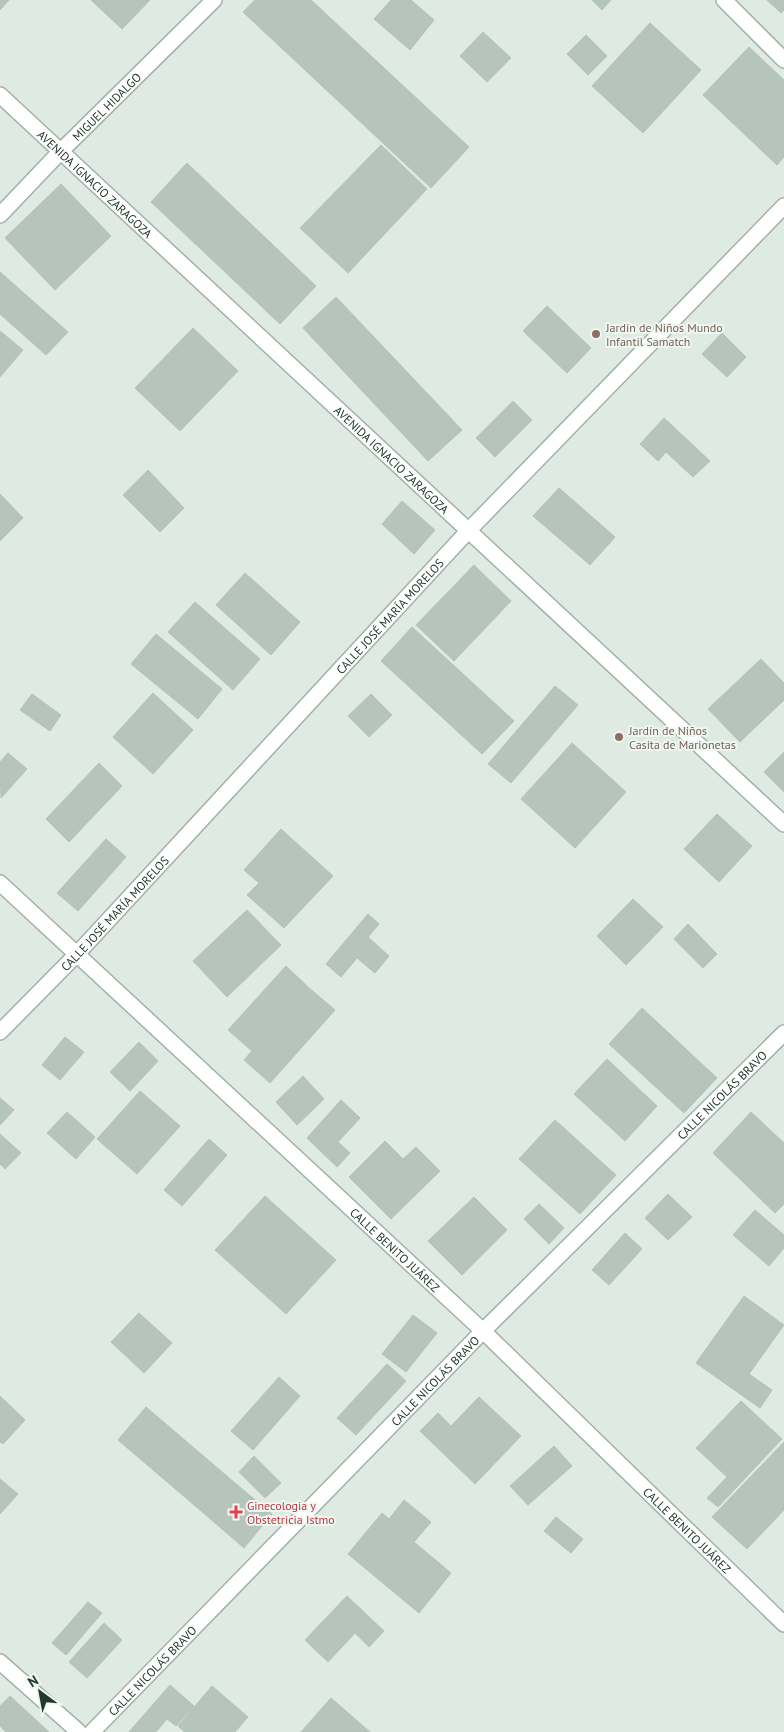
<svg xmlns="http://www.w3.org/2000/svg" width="784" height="1732" viewBox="0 0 784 1732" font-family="'PT Sans',sans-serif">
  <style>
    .building { fill: #b5c4bc; stroke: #b2c3b9 }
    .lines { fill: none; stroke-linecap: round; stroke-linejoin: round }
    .minor-casing { stroke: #a2b1a9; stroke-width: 18 }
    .minor { stroke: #fff; stroke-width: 15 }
    .education-dot { fill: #8d6e63; stroke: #eff7f2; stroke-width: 2 }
    .health-dot { fill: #e0444e; stroke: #eff7f2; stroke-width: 2 }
    .labels { text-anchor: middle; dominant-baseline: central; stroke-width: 4; stroke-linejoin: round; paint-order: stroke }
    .street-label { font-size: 12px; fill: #21392f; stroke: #eff7f2 }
    .education-label { font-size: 12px; fill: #785e54; stroke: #eff7f2; text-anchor: start }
    .health-label { font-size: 12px; fill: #be3a42; stroke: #eff7f2; text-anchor: start }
  </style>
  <rect width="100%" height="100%" fill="#dfeae3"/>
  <g class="building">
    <polygon points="0,0 9,0 0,10"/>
    <polygon points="91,0 150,0 122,29"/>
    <polygon points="255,0 311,0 469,147 431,188 243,12"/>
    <polygon points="391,0 411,0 434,20 410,50 374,19"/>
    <polygon points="592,0 611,0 602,10"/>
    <polygon points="767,0 784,0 784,10 781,13"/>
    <polygon points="650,23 701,70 643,133 592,86"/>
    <polygon points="483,32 511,58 487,82 460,56"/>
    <polygon points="586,35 607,56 588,75 567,54"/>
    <polygon points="749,47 784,80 784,157 777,165 703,95"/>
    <polygon points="381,145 427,189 348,273 300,228"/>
    <polygon points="187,163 316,286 280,324 151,202"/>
    <polygon points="61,184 111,236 55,290 5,238"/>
    <polygon points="0,272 68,332 46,355 0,314"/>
    <polygon points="336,297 462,430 428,461 303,328"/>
    <polygon points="547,306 591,348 567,373 523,331"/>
    <polygon points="193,328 238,371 180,431 135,388"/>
    <polygon points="0,331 23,350 0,377"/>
    <polygon points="722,333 746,357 727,377 702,354"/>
    <polygon points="513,401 532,420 495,457 476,438"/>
    <polygon points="664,418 710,461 693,477 666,452 658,461 640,444"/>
    <polygon points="148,470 184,508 160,532 123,495"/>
    <polygon points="559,488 615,537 590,565 533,516"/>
    <polygon points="0,494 23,518 0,541"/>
    <polygon points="402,501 435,530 414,554 382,524"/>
    <polygon points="474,565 511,601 454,661 416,625"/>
    <polygon points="245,573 300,622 271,655 216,605"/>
    <polygon points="195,602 260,659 233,690 168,632"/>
    <polygon points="412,627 514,721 482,754 381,661"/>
    <polygon points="156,634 222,689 198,719 131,664"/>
    <polygon points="761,659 784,683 784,700 740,742 708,709"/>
    <polygon points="555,686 578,705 511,783 488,764"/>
    <polygon points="153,693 193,730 153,774 113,737"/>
    <polygon points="32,694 61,715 50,731 20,710"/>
    <polygon points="371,694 392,715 369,737 348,716"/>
    <polygon points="572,743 626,792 575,848 521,799"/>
    <polygon points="784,752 784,792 764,772"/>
    <polygon points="8,753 27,769 1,798 0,762"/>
    <polygon points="99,763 122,786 69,842 46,819"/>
    <polygon points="717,814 752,846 719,882 684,849"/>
    <polygon points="281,829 333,876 284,928 247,895 259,883 244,870"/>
    <polygon points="106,839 126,857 78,911 57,893"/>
    <polygon points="633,899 663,927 626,965 597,936"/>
    <polygon points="247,910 281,945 227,997 193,961"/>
    <polygon points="368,914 379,924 368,937 389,956 375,973 357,958 341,977 326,964"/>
    <polygon points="688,924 717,954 703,968 674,939"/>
    <polygon points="286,966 308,987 252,1051 228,1030"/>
    <polygon points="308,987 335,1010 270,1083 244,1060"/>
    <polygon points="642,1008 717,1078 684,1113 609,1044"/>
    <polygon points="65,1037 84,1052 60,1080 42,1065"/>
    <polygon points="139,1042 158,1061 130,1091 110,1072"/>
    <polygon points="607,1059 657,1106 625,1141 574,1094"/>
    <polygon points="303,1076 324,1099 297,1125 276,1102"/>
    <polygon points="140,1091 180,1126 137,1174 97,1139"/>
    <polygon points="0,1098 14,1110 0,1125"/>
    <polygon points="341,1100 360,1118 338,1142 350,1153 337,1167 307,1138"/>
    <polygon points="67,1112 95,1137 76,1159 47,1133"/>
    <polygon points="751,1112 784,1143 784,1204 775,1213 713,1153"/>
    <polygon points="555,1120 616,1175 580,1214 519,1159"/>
    <polygon points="0,1134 21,1153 5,1169 0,1164"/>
    <polygon points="209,1139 227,1155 182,1206 164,1190"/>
    <polygon points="385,1141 403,1159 416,1147 440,1171 391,1219 349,1177"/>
    <polygon points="668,1194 692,1217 668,1240 645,1218"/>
    <polygon points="265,1196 336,1260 286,1314 215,1250"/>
    <polygon points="474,1197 507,1230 462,1275 428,1241"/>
    <polygon points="539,1204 564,1228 549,1244 524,1219"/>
    <polygon points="755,1210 784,1235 784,1248 769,1266 733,1235"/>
    <polygon points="625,1233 642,1249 609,1285 592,1270"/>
    <polygon points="744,1296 784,1325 749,1374 772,1390 760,1408 696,1363"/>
    <polygon points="139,1313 172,1343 144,1373 111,1342"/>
    <polygon points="413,1315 437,1333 406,1372 382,1354"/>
    <polygon points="387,1364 406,1381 356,1435 337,1418"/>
    <polygon points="279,1377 300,1396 253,1450 231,1431"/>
    <polygon points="0,1396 25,1420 3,1444 0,1442"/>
    <polygon points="479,1397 521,1436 475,1484 420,1431 438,1413 451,1426"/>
    <polygon points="741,1401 782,1439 718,1507 707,1498 727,1477 696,1448"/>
    <polygon points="146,1407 228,1477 200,1510 118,1440"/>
    <polygon points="784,1442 784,1510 747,1549 712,1517"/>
    <polygon points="554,1446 572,1466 528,1505 510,1486"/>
    <polygon points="254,1456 281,1483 265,1498 239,1472"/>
    <polygon points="228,1477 272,1514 244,1548 200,1510"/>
    <polygon points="0,1479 18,1494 0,1514"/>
    <polygon points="404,1500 431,1522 414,1542 451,1573 419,1613 348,1554 382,1513 389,1519"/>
    <polygon points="556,1517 583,1539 571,1553 544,1531"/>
    <polygon points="347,1596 384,1631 369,1647 355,1633 328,1662 305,1640"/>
    <polygon points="88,1602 102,1613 66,1655 52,1643"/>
    <polygon points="104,1623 122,1640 87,1678 69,1662"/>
    <polygon points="170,1685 194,1706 176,1726 167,1719 156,1732 129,1732"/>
    <polygon points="212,1686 248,1717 235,1732 185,1732 178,1726"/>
    <polygon points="10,1696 49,1732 6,1732 0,1726 0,1706"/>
    <polygon points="331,1698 370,1732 301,1732"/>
  </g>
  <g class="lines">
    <g class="minor-casing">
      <g id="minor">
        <polyline points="724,0 784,60"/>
        <path id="s1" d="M0,95l784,729"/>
        <path id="s2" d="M0,215l60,-63 154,-152"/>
        <path id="s3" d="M0,883l483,448 301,293"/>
        <path id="s4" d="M0,1032l77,-78 392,-424 315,-324"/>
        <polyline points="0,1662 79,1732"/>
        <path id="s5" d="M92,1732l391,-401 301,-298"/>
      </g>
    </g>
    <use href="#minor" class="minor"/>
  </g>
  <g class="education-dot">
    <circle cx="596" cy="334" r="5"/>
    <circle cx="619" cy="737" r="5"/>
  </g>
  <path class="health-dot" d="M233.5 1504.5h5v5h5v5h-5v5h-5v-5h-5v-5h5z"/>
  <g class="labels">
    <g class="street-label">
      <text stroke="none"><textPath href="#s2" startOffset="152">MIGUEL HIDALGO</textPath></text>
      <text stroke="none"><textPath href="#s1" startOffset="130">AVENIDA IGNACIO ZARAGOZA</textPath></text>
      <text stroke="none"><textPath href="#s1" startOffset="535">AVENIDA IGNACIO ZARAGOZA</textPath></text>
      <text stroke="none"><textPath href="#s4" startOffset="570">CALLE JOSÉ MARÍA MORELOS</textPath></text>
      <text stroke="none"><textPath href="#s4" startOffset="165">CALLE JOSÉ MARÍA MORELOS</textPath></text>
      <text stroke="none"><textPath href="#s5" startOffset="896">CALLE NICOLÁS BRAVO</textPath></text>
      <text stroke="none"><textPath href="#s3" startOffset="539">CALLE BENITO JUÁREZ</textPath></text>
      <text stroke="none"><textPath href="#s5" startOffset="491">CALLE NICOLÁS BRAVO</textPath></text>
      <text stroke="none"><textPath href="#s3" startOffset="944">CALLE BENITO JUÁREZ</textPath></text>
      <text stroke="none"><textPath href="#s5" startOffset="86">CALLE NICOLÁS BRAVO</textPath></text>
    </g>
    <g class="education-label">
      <text x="606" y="327">Jardín de Niños Mundo<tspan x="606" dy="14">Infantil Samatch</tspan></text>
      <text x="629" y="730">Jardín de Niños<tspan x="629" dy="14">Casita de Marionetas</tspan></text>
    </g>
    <g class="health-label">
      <text x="247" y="1505">Ginecologia y<tspan x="247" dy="14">Obstetricia Istmo</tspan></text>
    </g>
  </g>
  <g transform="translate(40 1692) rotate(328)" stroke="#eff7f2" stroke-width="4" paint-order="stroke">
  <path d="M0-4L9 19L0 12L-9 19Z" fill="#21392f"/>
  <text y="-8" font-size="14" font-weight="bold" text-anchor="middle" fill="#21392f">N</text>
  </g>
</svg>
